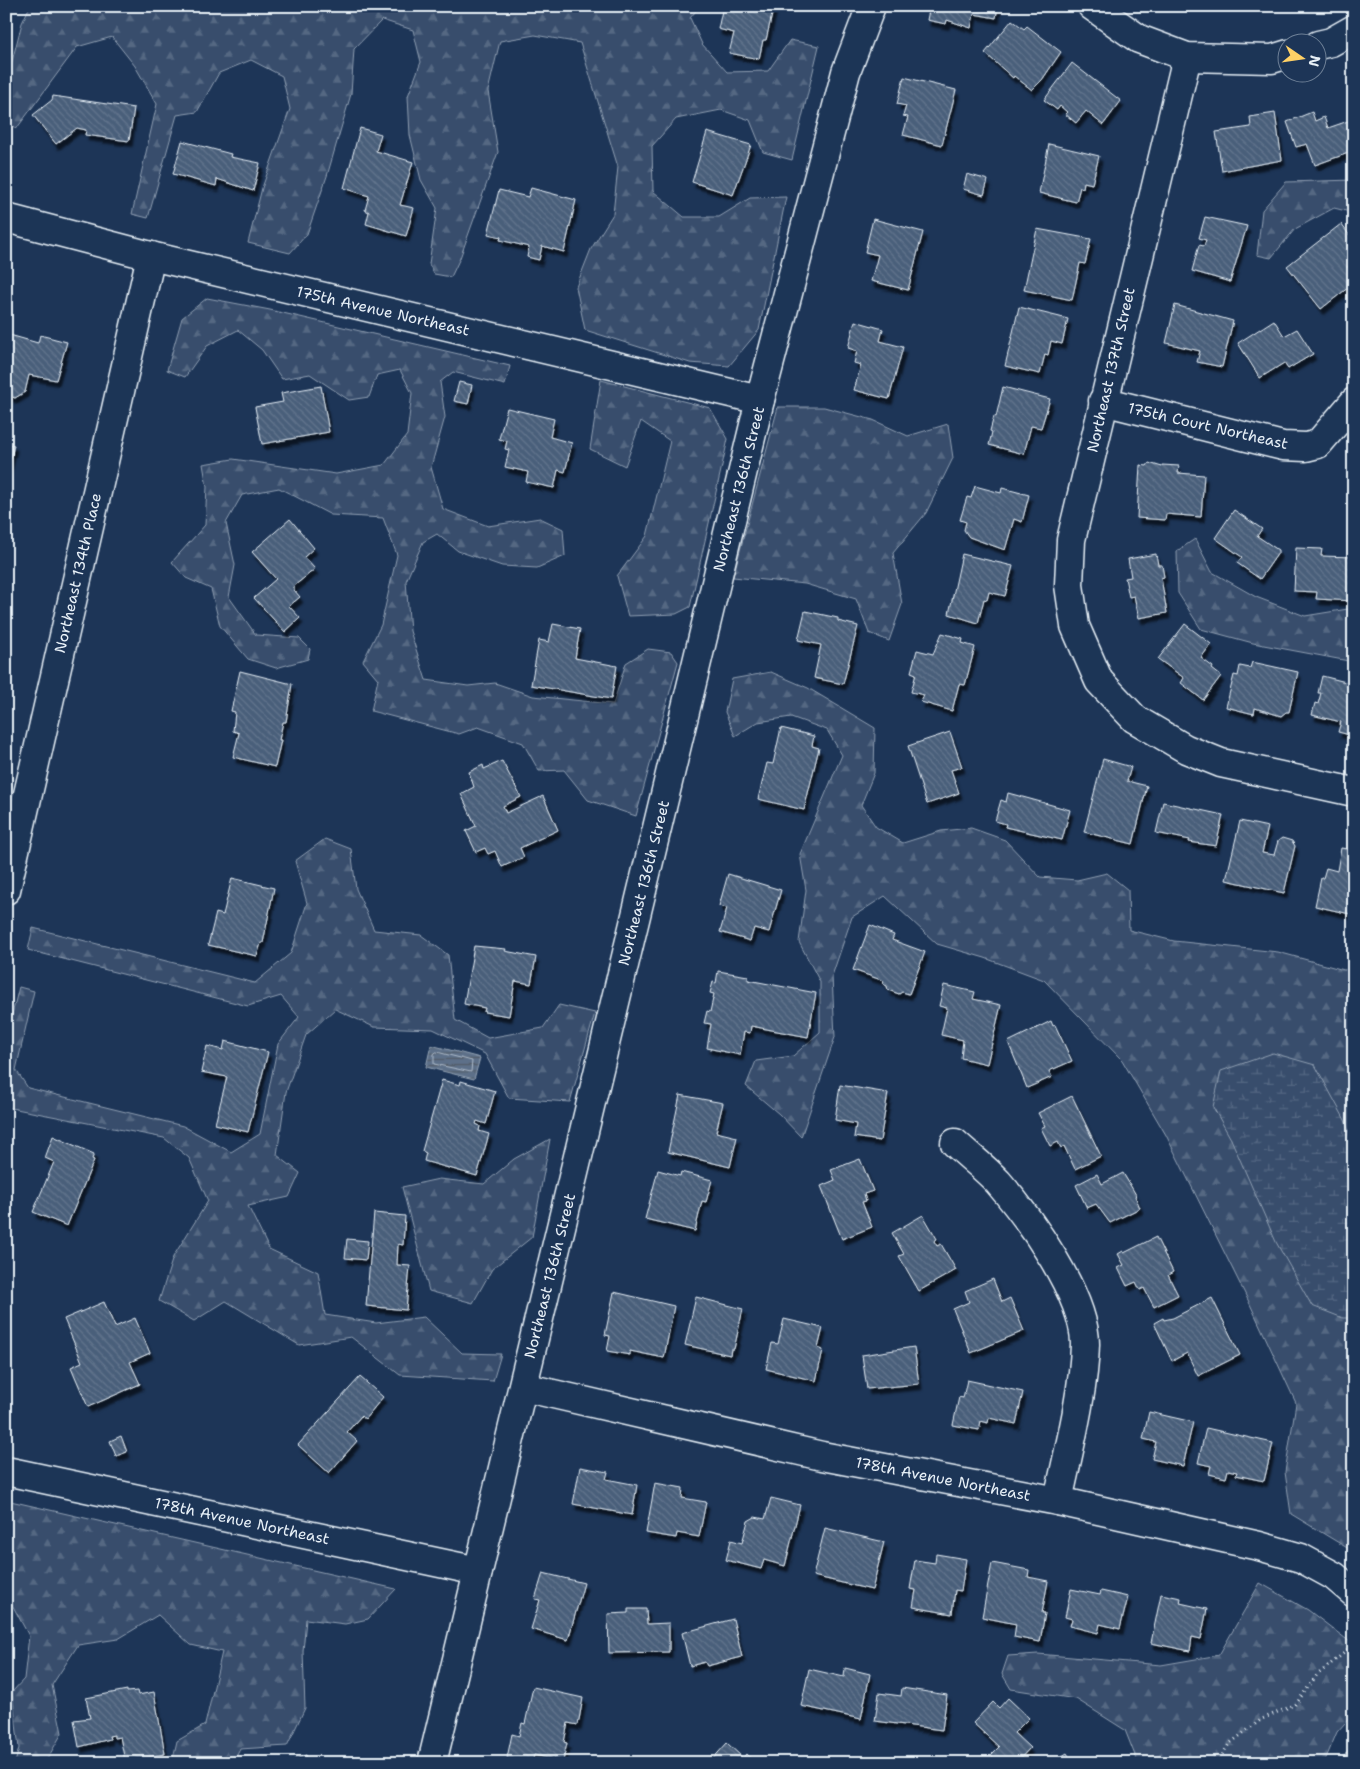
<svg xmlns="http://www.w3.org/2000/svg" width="1360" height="1769" viewBox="0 0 1360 1769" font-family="'Shantell Sans',sans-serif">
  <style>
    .forest { fill: url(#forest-firs); stroke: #909fb2 }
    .wetland { fill: url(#wetland-marsh); stroke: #909fb2 }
    .water { fill: url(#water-rules); stroke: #95a4b5 }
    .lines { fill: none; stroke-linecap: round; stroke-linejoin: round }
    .shore { stroke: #b0bdcc; stroke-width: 1 }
    .building { fill: url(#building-back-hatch); stroke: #e8f1f8; filter: url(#shadow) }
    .minor-casing { stroke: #e8f1f8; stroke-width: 31 }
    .path { stroke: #e8f1f8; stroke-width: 3; stroke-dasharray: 1 4; stroke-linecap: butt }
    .minor { stroke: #1d3557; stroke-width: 28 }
    .labels { text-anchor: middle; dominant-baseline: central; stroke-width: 4; stroke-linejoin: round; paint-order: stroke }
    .street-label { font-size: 15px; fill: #e8f1f8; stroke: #1d3557 }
  </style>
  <defs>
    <pattern id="forest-firs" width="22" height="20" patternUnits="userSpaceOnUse" patternTransform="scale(1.25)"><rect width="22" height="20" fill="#374d6c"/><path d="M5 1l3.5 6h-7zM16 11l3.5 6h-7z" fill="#546782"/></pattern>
    <pattern id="wetland-marsh" width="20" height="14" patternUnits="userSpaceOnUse" patternTransform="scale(1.25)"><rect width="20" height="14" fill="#374d6c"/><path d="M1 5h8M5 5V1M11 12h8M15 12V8" fill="none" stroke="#546782"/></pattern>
    <pattern id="water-rules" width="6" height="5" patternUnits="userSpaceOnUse" patternTransform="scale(1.25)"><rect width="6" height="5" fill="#5d7089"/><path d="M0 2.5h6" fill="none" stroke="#505a66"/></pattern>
    <pattern id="building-back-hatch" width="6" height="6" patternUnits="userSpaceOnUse" patternTransform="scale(1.25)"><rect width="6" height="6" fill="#495e7a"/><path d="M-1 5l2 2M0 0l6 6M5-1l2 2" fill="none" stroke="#63768e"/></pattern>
    <filter id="shadow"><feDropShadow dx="3" dy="5.5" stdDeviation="1" flood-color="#0009"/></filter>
  </defs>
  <rect width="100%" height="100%" fill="#1d3557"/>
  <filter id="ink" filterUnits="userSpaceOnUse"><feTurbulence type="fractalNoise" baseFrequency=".02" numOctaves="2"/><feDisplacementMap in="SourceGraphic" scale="10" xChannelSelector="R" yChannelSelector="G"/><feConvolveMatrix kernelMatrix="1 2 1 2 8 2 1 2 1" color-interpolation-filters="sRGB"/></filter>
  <g filter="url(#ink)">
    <g class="forest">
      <polygon points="30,6 700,6 690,18 702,44 727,72 768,71 790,40 819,46 792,160 763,152 750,120 721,110 676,119 652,146 653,191 684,217 719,217 750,198 786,197 759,330 729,366 690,363 585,330 576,287 591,249 613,214 618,167 580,43 535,35 500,41 488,91 498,152 460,258 451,277 434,274 429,264 437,208 421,180 410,135 408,96 421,62 413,30 382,20 354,49 351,94 327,176 307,234 290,253 248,243 262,188 290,109 282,76 251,60 219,73 197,112 177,115 148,218 132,214 157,104 135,66 112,37 77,47 17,128 6,124 6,84 22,23"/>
      <polygon points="1354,180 1354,213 1334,208 1295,229 1271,258 1257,255 1262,210 1286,182"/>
      <polygon points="207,298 270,310 510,366 505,385 453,372 440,382 445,417 431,467 443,509 488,526 540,518 563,529 565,556 537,568 502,566 458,551 437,534 423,542 406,581 410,631 426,680 468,686 495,683 533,696 613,704 626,663 648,649 671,652 678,662 636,816 588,800 564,770 539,771 523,743 478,727 459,734 371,711 378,679 363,661 381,625 397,555 383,518 331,515 279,488 242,495 226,523 235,565 229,597 256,635 299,638 310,649 308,659 276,668 248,659 220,626 211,589 186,578 172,562 205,525 207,487 203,464 233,459 336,474 384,465 407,435 412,393 400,370 377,375 369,397 349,400 310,374 282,379 262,350 238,330 207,346 185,377 167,370 182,318"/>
      <polygon points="601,380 710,408 728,439 690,607 676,614 628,616 617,576 647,536 670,441 641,421 625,466 590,449"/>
      <polygon points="778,407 824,407 873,420 908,436 948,424 953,458 926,513 893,553 902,604 889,641 869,633 856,599 805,584 733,577"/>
      <polygon points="1195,539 1212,572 1256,597 1305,616 1354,608 1354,662 1253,643 1201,629 1178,593 1177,551"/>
      <polygon points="771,672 808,688 875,728 874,773 861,805 876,827 903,843 941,831 971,828 1005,840 1040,877 1077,880 1107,873 1128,890 1129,930 1174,941 1278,952 1344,970 1354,969 1354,1552 1291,1514 1285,1472 1296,1403 1249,1302 1166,1135 1122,1060 1044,980 985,958 937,944 885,896 852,917 832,976 835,1037 801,1137 779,1114 746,1086 756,1061 793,1056 820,1032 820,982 799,942 806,890 800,854 842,755 827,730 791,717 758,722 735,736 725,712 732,679"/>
      <polygon points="325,839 351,849 356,889 374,930 421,935 448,955 455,1020 488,1038 543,1028 559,1005 595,1013 570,1102 509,1098 485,1054 433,1029 374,1027 335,1009 306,1035 286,1092 277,1155 300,1173 289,1197 248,1206 269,1249 318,1272 325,1315 376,1323 424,1317 462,1353 501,1354 493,1381 400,1375 351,1337 299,1345 226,1301 194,1321 159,1301 173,1257 208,1201 189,1158 164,1138 6,1107 6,1038 19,987 34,991 16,1070 28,1088 183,1126 231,1152 260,1134 278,1044 299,1017 281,996 248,1006 28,950 33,928 255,983 291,953 307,903 295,861"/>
      <polygon points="550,1139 532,1237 492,1269 473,1303 429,1291 402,1187 439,1179 484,1184 514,1159"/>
      <polygon points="6,1500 396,1589 368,1619 345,1624 306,1619 303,1651 305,1708 287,1746 240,1749 233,1763 172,1763 177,1741 205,1725 222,1652 191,1645 158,1615 118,1639 78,1645 52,1685 62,1733 45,1763 15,1763 19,1748 12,1692 24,1679 29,1636 9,1599 6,1598"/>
      <polygon points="1260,1583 1308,1610 1354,1645 1354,1713 1337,1732 1324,1763 1138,1763 1125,1730 1076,1699 1011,1689 1002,1674 1008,1656 1038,1654 1161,1665 1219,1655"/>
    </g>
    <polygon class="wetland" points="1273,1053 1315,1065 1345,1120 1354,1148 1354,1318 1343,1318 1312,1306 1276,1242 1231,1139 1213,1107 1221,1071"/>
    <polygon class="water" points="431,1045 480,1058 474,1079 426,1067"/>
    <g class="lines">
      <polygon class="shore" points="437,1052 472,1061 471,1072 434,1064 434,1054"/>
    </g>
    <g class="building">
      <polygon points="723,6 774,6 766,40 763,40 759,59 729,53 734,33 718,29"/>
      <polygon points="930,6 998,6 996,18 974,14 971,28 947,20 946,24 927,20"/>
      <polygon points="1012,20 1024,29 1027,26 1061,52 1042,80 1032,90 1014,76 1013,78 985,53"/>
      <polygon points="1072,63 1121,101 1103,125 1086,111 1076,123 1065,114 1067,112 1060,106 1057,110 1044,100"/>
      <polygon points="904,77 956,90 942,145 903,135 908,117 903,116 906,106 897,104"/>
      <polygon points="53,96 134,108 129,141 85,135 86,130 77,128 56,144 33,115 52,100"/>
      <polygon points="1312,112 1315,121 1324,117 1328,128 1354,119 1354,151 1315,165 1307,144 1296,147 1287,122"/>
      <polygon points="1275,113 1282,160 1222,171 1216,132 1251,127 1250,117"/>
      <polygon points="360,128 381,134 376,151 413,162 400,205 414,208 406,236 366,224 369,212 365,210 369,196 344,188"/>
      <polygon points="707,132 751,145 733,195 692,182"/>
      <polygon points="182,141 231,154 230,157 260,163 253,191 217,179 216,186 173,174"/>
      <polygon points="1049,144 1099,156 1092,184 1084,182 1083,188 1080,187 1076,202 1039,193"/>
      <polygon points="967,174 988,180 984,195 963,189"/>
      <polygon points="531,188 576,200 564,252 542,246 539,260 527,257 529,247 500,240 501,237 488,234 499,190 528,197"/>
      <polygon points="1205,217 1247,226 1230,282 1192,271 1199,245 1204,246 1206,240 1199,238"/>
      <polygon points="873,219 923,232 908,290 871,281 878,255 865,252"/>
      <polygon points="1341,224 1354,241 1354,262 1347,267 1354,275 1354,283 1321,309 1287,266"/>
      <polygon points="1037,229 1091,239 1085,264 1080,263 1072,300 1024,290"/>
      <polygon points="1175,305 1233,321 1222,367 1197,362 1200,351 1166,343"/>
      <polygon points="1019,307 1068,319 1062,344 1051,341 1048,355 1045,354 1040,374 1005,366"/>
      <polygon points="1274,320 1284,336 1297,329 1313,354 1288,369 1284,363 1260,378 1238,343"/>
      <polygon points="855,321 883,329 880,341 903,347 889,399 854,390 861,365 854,363 857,351 848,348"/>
      <polygon points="6,334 38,343 40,335 67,342 56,380 29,375 25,392 15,398 6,395"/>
      <polygon points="459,382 472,385 468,404 454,401"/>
      <polygon points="321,386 329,432 262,444 255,407 283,402 281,393"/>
      <polygon points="1003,387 1050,399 1041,428 1031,426 1024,454 989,445 992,432 990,431 994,416 996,417"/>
      <polygon points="507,408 554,419 550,437 572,443 565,472 558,470 554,488 526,482 528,472 505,467 509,450 505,449 507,441 499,439"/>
      <polygon points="6,443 14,445 6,477"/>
      <polygon points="1149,463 1162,467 1162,465 1179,466 1178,473 1204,475 1201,517 1166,514 1165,520 1137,518 1140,465 1147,466"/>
      <polygon points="975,486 1001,493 1002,488 1029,495 1022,522 1014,519 1005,550 969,537 964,530 966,522 960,520 967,497 971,498"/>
      <polygon points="1234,510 1262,529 1257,536 1278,550 1278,553 1260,579 1237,563 1242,557 1215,538"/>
      <polygon points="290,519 314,548 304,557 315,569 294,586 294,590 300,597 289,606 300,618 285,632 254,598 276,579 252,552"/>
      <polygon points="1296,548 1322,549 1321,556 1354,557 1353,601 1316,599 1317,592 1294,591"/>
      <polygon points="962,554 1013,566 1005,596 989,592 987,600 984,599 978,623 949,614"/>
      <polygon points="1156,554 1158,565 1162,565 1164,577 1161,578 1167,613 1139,618 1134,596 1129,597 1125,578 1131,577 1128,559"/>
      <polygon points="805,611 838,618 838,621 858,626 843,684 814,678 821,645 798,640"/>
      <polygon points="553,624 580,629 575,658 617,666 611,699 531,685 539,640 549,642"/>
      <polygon points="1185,624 1211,644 1201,658 1213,667 1212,669 1221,676 1203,700 1181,683 1184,678 1158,659"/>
      <polygon points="942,633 963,639 962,643 975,647 965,685 959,684 952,711 921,702 924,695 911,692 916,674 911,672 917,650 933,654"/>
      <polygon points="1252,662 1298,672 1289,712 1286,712 1281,716 1255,708 1254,714 1226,707 1234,675 1238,676 1240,666 1250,668"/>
      <polygon points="240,671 292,684 286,722 283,722 279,740 281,740 275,767 233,757 239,733 233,731 235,712 231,711"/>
      <polygon points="1322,676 1354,684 1354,736 1338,732 1341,722 1312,715 1315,703 1318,704 1321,693 1318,693"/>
      <polygon points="781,728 814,736 812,746 819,748 804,810 758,799 767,763 773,764"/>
      <polygon points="950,732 962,767 951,770 959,793 927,804 908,746"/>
      <polygon points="1103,759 1131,767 1127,781 1147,786 1133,844 1084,832"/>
      <polygon points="502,761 521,797 503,806 506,813 543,796 558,830 520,848 524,857 502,867 495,851 488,854 485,848 476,852 466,831 476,826 461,794 474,787 469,772 483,765 484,769"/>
      <polygon points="1008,793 1070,810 1062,840 1005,827 1006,824 995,821 1001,800 1006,802"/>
      <polygon points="1163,802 1223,815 1216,846 1189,842 1190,840 1156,833"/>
      <polygon points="1240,821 1268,827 1262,853 1274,855 1278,841 1282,838 1292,841 1295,846 1284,893 1226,880"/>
      <polygon points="1341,848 1354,850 1354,896 1350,914 1315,906 1321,878 1323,878 1326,868 1337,871"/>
      <polygon points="728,874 781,890 769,932 754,928 750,941 720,932 727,908 719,906"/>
      <polygon points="232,878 274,888 263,943 261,943 257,956 208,945 216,913 223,915"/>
      <polygon points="870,925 894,935 892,940 925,952 909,994 902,992 899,994 888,990 887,986 883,984 884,981 853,970"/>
      <polygon points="474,946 506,949 505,951 536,957 531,984 515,981 509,1016 484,1012 485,1008 464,1004"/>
      <polygon points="718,971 748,976 748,980 816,993 808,1037 751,1026 750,1033 744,1032 740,1055 707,1048 711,1024 704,1023 707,1011 710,1012 714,994 710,993 713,982 716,983"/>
      <polygon points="944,985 975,992 973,999 1001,1005 987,1064 961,1058 963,1040 941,1035 947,1008 939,1006"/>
      <polygon points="1051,1021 1053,1026 1055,1025 1072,1061 1049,1071 1052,1077 1027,1088 1008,1042"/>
      <polygon points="225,1041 268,1052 248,1132 215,1124 227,1077 201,1072 207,1046 223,1050"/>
      <polygon points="442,1080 460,1085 461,1081 495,1091 486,1124 477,1121 476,1124 480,1126 479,1131 489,1134 477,1176 424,1161 426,1153 422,1151"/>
      <polygon points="840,1085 888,1093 880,1141 854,1137 856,1124 835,1120"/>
      <polygon points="680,1095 723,1103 716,1132 737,1137 730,1167 668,1152"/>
      <polygon points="1072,1096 1101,1156 1075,1169 1064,1146 1061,1148 1058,1142 1050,1146 1041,1128 1045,1126 1038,1113"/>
      <polygon points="53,1136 94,1154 92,1159 94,1160 67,1226 33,1212 54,1162 45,1158"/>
      <polygon points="860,1159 873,1191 864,1194 866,1201 862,1202 872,1227 842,1239 821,1186 835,1180 831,1170"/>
      <polygon points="658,1170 680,1176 681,1172 712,1180 706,1202 702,1201 695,1231 645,1219"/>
      <polygon points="1123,1173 1136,1195 1135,1196 1140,1208 1110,1223 1096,1204 1087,1208 1076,1185 1097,1174 1102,1184"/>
      <polygon points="374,1213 405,1216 403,1245 398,1244 397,1265 410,1266 406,1310 366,1306"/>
      <polygon points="923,1215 937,1239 934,1241 937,1246 941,1244 956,1270 919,1291 899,1256 904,1254 892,1233"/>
      <polygon points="1156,1237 1173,1272 1168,1275 1178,1295 1154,1307 1144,1288 1140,1290 1136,1282 1127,1286 1118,1268 1124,1265 1118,1254 1123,1251 1124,1253"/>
      <polygon points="347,1239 368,1241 366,1260 345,1258"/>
      <polygon points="993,1279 1002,1302 1010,1298 1024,1331 971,1353 953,1309 969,1302 965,1291"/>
      <polygon points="614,1292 674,1306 664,1358 630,1351 630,1355 607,1351 610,1336 605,1335"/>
      <polygon points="696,1297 743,1309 734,1349 731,1349 730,1355 685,1345"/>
      <polygon points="1212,1298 1240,1355 1198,1376 1187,1353 1172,1361 1154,1323 1163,1318 1164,1320 1173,1318"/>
      <polygon points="104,1302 115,1327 135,1318 150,1353 130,1362 140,1384 88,1407 71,1367 82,1362 64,1319"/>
      <polygon points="784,1319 823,1328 818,1348 823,1350 816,1381 766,1369 772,1343 778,1344"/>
      <polygon points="914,1347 919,1384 867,1389 862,1355"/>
      <polygon points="360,1377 383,1397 365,1419 361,1416 347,1432 357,1441 329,1473 298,1445"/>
      <polygon points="967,1380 1023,1392 1016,1424 989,1418 988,1423 981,1421 979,1430 953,1425 959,1397 963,1398"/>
      <polygon points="1149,1412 1193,1422 1183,1466 1152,1459 1156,1442 1143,1439"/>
      <polygon points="1206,1428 1273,1443 1264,1481 1236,1475 1237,1472 1228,1470 1226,1478 1209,1474 1211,1466 1198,1463"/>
      <polygon points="121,1436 127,1452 116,1456 110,1441"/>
      <polygon points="580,1467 608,1472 606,1479 637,1485 632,1515 573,1504"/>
      <polygon points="655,1483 683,1488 682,1498 706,1502 699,1537 677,1533 676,1538 646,1533"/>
      <polygon points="771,1498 800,1505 785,1566 764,1560 761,1569 726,1560 731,1540 742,1543 748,1521 755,1517 765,1519"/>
      <polygon points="825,1528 884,1542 872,1590 813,1576"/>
      <polygon points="936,1554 966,1559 961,1591 955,1590 952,1614 913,1607 916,1590 910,1589 915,1560 935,1563"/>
      <polygon points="992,1563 1029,1570 1028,1577 1048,1581 1042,1613 1045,1613 1040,1642 1014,1637 1016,1624 982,1617"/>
      <polygon points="543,1573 584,1583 568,1640 531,1629 540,1600 535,1599"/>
      <polygon points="1071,1589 1100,1595 1101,1591 1128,1597 1120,1629 1100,1624 1098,1633 1070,1626 1072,1619 1065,1617"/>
      <polygon points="1161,1594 1181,1598 1180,1603 1207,1609 1201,1639 1192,1637 1190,1651 1151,1643"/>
      <polygon points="628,1609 646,1609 647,1624 669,1623 669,1652 609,1653 608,1614 628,1613"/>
      <polygon points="733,1619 742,1657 707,1666 705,1662 690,1666 682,1633"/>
      <polygon points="845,1668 870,1674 861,1719 801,1706 809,1669 844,1677"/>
      <polygon points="533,1687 583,1698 578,1725 568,1723 564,1742 567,1743 563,1761 534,1755 532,1763 507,1758 512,1734 519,1736 522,1723 525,1724"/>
      <polygon points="902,1688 947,1695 942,1730 875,1721 879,1693 901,1696"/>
      <polygon points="127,1690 127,1692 137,1691 138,1695 154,1692 165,1754 125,1761 120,1737 114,1738 114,1735 109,1736 110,1739 79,1747 74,1720 90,1718 86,1698"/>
      <polygon points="1008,1698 1029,1718 1014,1733 1030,1748 1016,1763 999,1763 991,1755 999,1747 973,1723 993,1702 999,1708"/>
      <polygon points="1354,1741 1354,1763 1346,1763 1342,1760"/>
      <polygon points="727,1743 743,1758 746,1754 756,1763 709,1763"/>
      <polygon points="1067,1753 1073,1763 1051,1763"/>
      <polygon points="306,1755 309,1763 286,1763"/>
    </g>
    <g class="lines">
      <g class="minor-casing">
        <g id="minor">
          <polyline points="1092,6 1139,39 1187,57 1272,59 1288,54"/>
          <polyline points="1318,45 1331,42 1354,29"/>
          <polyline points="1187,57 1071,540 1069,585 1075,626 1099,681 1135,719 1186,749 1221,763 1354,792"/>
          <polyline points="6,218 151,256 760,400"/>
          <polyline points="1103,401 1283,446 1306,447 1318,444 1354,402"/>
          <polyline points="6,890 151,256"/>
          <path d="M955,1143c14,13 30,25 43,39 31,36 87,113 87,162 -1,48 -17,109 -27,157"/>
          <polyline points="523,1387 822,1456 1058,1501 1259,1546 1301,1558 1334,1576 1354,1593"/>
          <polyline points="6,1471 478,1571"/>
          <polyline points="432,1763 760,400 846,72 871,6"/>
        </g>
      </g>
      <polyline class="path" points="1217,1763 1229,1744 1262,1719 1296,1704 1317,1675 1354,1645"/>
      <use href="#minor" class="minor"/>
    </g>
  </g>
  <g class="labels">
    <g class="street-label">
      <text transform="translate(383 311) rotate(13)">175th Avenue Northeast</text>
      <text transform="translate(1111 370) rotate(-77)">Northeast 137th Street</text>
      <text transform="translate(1208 426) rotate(13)">175th Court Northeast</text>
      <text transform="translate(739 489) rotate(-76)">Northeast 136th Street</text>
      <text transform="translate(78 573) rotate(-77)">Northeast 134th Place</text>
      <text transform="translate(644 883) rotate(-76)">Northeast 136th Street</text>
      <text transform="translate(550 1276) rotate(-76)">Northeast 136th Street</text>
      <text transform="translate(943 1479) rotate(11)">178th Avenue Northeast</text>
      <text transform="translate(242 1521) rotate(12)">178th Avenue Northeast</text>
    </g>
  </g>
  <rect width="1360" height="1769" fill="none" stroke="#1d3557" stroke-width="25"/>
  <rect x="12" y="12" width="1335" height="1744" fill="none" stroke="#e8f1f8" stroke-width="2" filter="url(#ink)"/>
  <g transform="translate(1302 58) rotate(103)"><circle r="24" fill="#1d3557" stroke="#6e8097"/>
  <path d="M0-4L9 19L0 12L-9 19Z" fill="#ffd166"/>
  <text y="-8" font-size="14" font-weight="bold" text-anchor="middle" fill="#e8f1f8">N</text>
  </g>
</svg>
